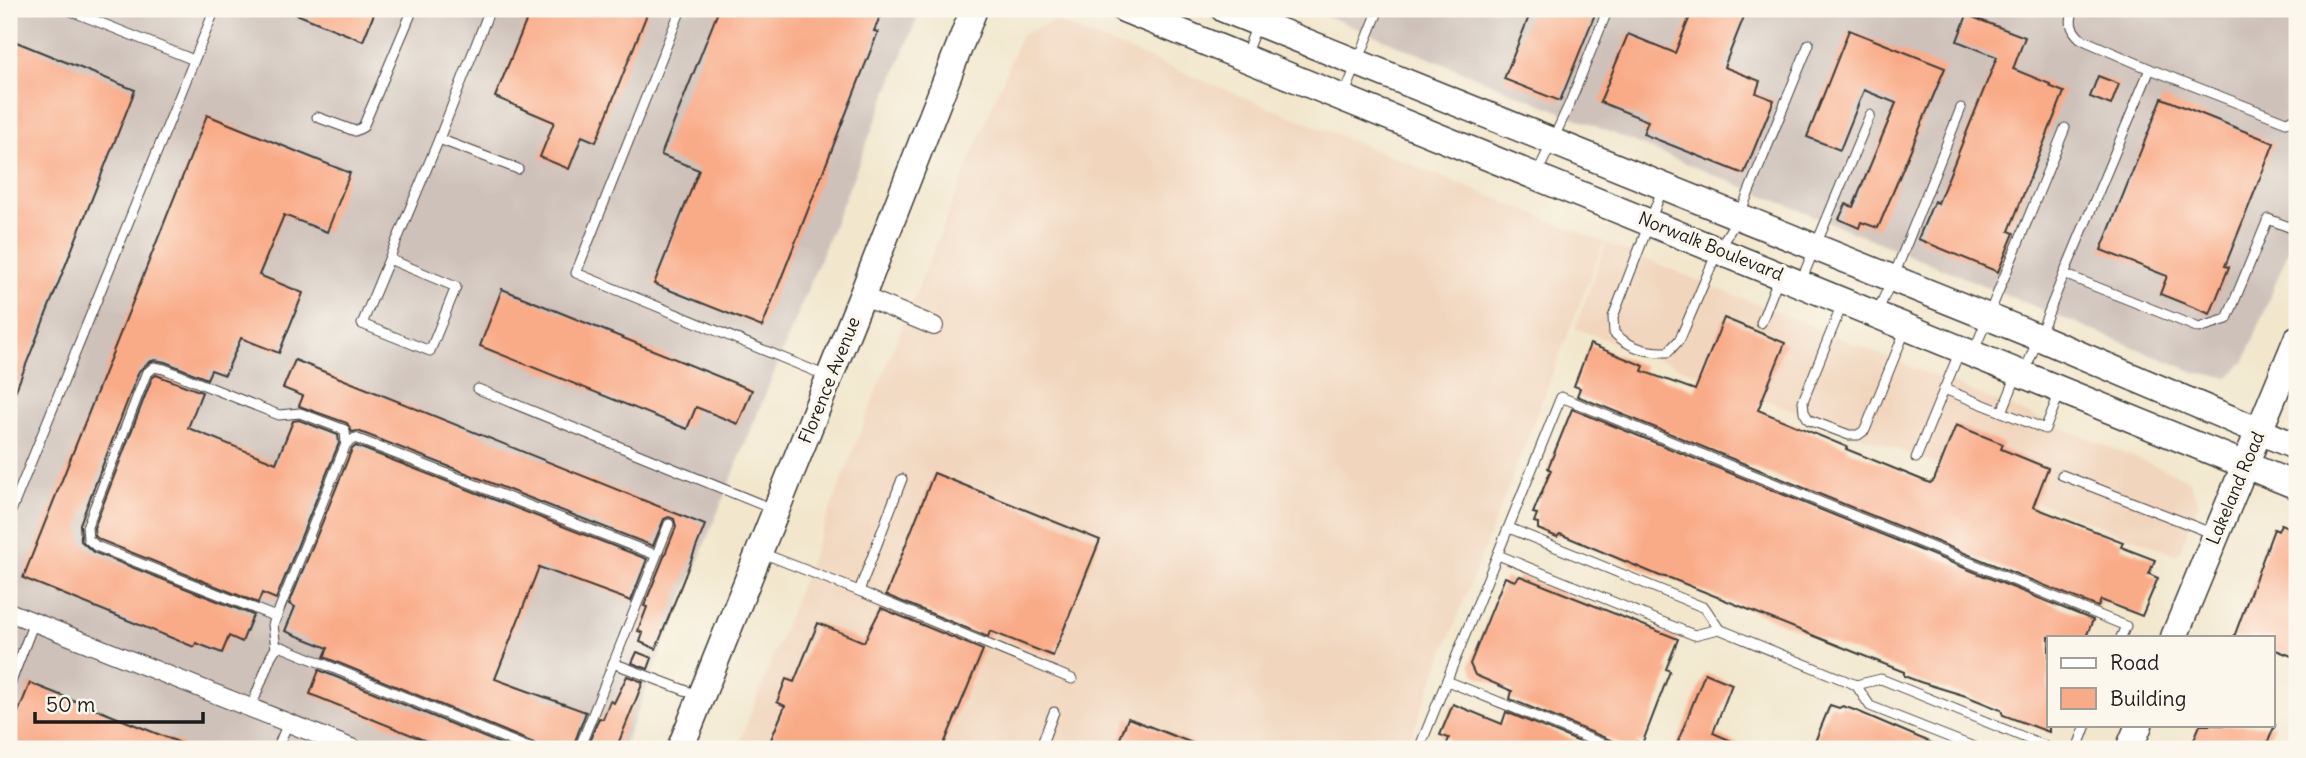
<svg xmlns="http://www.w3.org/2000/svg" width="2306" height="758" viewBox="0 0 2306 758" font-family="Delius,sans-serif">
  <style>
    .built { fill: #f1d5bd }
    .industrial { fill: #cec1ba }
    .building { fill: #f9ab88 }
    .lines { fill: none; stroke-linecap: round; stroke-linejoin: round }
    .lane-casing { stroke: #3c3a37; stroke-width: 11 }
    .street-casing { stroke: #3c3a37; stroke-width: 20 }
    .secondary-casing { stroke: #3c3a37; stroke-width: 29 }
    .lane { stroke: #fff; stroke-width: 9 }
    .street { stroke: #fff; stroke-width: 18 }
    .secondary { stroke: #fff; stroke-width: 26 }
    .labels { text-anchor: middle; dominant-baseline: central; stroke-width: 7; stroke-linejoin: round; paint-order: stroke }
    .street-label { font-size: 18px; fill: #1c1c1c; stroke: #fbf7ec }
  </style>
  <rect width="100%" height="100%" fill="#fbf7ec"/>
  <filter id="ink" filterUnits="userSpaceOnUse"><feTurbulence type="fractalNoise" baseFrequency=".0143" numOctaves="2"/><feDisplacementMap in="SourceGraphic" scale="14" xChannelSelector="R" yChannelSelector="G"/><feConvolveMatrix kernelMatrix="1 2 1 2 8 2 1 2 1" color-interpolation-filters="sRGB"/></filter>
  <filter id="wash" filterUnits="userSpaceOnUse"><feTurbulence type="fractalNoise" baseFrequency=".00686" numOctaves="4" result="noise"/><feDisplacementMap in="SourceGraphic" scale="28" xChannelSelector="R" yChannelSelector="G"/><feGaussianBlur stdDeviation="1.57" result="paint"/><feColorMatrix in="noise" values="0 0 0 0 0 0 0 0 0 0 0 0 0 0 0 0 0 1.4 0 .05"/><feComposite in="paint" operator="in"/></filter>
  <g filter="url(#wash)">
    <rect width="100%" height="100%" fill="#f2e7cd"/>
    <g class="built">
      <polygon points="1055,21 1604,242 1406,749 737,749 889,359 1021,35"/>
      <polygon points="1606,243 2188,479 2199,503 2178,555 1575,328"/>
    </g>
    <g class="industrial">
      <polygon points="9,9 921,9 622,749 9,749"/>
      <polygon points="1310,9 2297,9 2297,228 2245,361 2229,377 2197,373"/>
    </g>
    <g id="blocks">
      <g class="building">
        <polygon points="284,9 376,9 363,41"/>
        <polygon points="531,9 649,9 596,142 582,136 569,169 540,157 554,122 495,97"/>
        <polygon points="719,9 883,9 874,31 878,32 762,327 654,284 699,170 661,155"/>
        <polygon points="1532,9 1597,9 1560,101 1504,79"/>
        <polygon points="1693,9 1747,9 1724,67 1760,81 1756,93 1774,100 1744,174 1643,134 1648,121 1600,102 1628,34 1675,53"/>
        <polygon points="1967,15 2025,37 2013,69 2050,84 2049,86 2064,92 2009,231 2014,233 1998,272 1918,239 1934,201 1938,203 1997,57 1957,41"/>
        <polygon points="1849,30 1945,68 1878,228 1861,222 1859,228 1839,219 1846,204 1853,207 1896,103 1864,90 1840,150 1807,137"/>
        <polygon points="9,39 135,90 10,405 9,405"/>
        <polygon points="2098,76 2119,84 2111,105 2090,97"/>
        <polygon points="2162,98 2274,143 2225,266 2229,267 2210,314 2160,294 2167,276 2101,250"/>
        <polygon points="207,115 350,173 327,232 284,215 259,275 303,293 279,353 241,338 225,375 211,370 207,379 165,362 155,360 149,362 139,371 80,524 81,541 93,552 253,615 242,642 229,636 222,653 196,643 194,647 23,578"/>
        <polygon points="502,289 752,390 738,424 696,407 687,429 480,346"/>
        <polygon points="1724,318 1785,343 1758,410 1847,447 1846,449 1930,483 1934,480 1956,425 2003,444 2001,449 2048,468 2033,507 2123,542 2121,547 2155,560 2149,574 2158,578 2142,616 2101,600 2098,607 1577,396 1580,388 1574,386 1590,344 1644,366 1642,371 1695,390"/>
        <polygon points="295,360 705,525 656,649 640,642 643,633 638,631 647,607 644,606 676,527 674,519 669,517 664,519 653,546 358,431 352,432 347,423 299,406 303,396 283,388"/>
        <polygon points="156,375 202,392 188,428 276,463 293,421 299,420 338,435 339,443 276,599 262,593 258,603 100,540 95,536 94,528 152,378"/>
        <polygon points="1572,409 2093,620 2086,637 2049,637 2049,732 2003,715 2001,710 1966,696 1920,682 1904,676 1904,672 1670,578 1660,576 1560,534 1557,537 1538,529 1538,523 1534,522 1537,514 1533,513 1551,470 1548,468"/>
        <polygon points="356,446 647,559 631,601 539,567 495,679 586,712 572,749 538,749 534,743 324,657 328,648 285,631 295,607 289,604 352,449"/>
        <polygon points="934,473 1100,540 1053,656 990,631 988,637 886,595"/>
        <polygon points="2281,524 2297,531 2297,658 2273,649 2273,637 2234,637 2274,529 2278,531"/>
        <polygon points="1520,576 1678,639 1666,669 1670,671 1642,744 1637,742 1636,749 1622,749 1618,743 1510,699 1512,691 1475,675 1470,664 1505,577 1515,581"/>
        <polygon points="881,608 983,650 942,749 767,749 785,706 777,702 786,679 794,682 818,623 864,642"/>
        <polygon points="637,652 652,658 648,669 632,663"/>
        <polygon points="319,670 513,749 446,749 310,694"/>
        <polygon points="1705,673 1732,684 1713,733 1750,749 1675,749"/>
        <polygon points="627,676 643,682 616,749 586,749 599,718 603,719 610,701 614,703"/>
        <polygon points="30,683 193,748 193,749 9,749 9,735"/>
        <polygon points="1453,704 1502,724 1506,712 1597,749 1445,749 1449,738 1440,735"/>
        <polygon points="1830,705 1839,708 1843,706 1857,711 1946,749 1812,749"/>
        <polygon points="1128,718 1205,748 1205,749 1116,749"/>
        <polygon points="2200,725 2275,725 2265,749 2190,749"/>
      </g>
    </g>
  </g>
  <g filter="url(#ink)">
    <use href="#blocks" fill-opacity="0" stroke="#3c3a37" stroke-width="2"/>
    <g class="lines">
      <g class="lane-casing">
        <g id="lane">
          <polyline points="66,9 194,60"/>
          <polyline points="490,9 439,139 518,169"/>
          <polyline points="681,9 576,273 829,377"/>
          <path d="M2074,9c-5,13 -4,20 7,30l69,30"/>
          <polyline points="1245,56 1263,9"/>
          <polyline points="1344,96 1379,9"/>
          <polyline points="317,117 355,131 363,127 413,9"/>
          <polyline points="1537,174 1569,105 1608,9"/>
          <path d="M1662,190l-49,127 1,16c15,14 33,20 54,19l12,-13 38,-89 21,-34 70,-172"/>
          <polyline points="389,259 456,287 430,351 362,324 439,139"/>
          <polyline points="2064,274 2150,69 2286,122 2297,118"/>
          <polyline points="1801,281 1870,115"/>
          <polyline points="1842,305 1803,401 1804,412 1809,420 1849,435 1858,435 1865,430 1905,331"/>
          <polyline points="1877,312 1893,278 1961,108"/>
          <polyline points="1761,323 1778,279"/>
          <polyline points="1974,351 2065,128"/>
          <polyline points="2025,371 2064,274 2199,328 2227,319 2268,219 2297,230"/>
          <polyline points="478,389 775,510"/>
          <polyline points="1944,389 2045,429 2060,392"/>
          <polyline points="2002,412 2017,375"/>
          <polyline points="1916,458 1959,353"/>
          <polyline points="2062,475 2214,534"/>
          <polyline points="9,516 215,9"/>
          <polyline points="1509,528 1705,608 1719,629 1856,685 1870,706 1979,749"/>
          <polyline points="762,553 859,591 902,479"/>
          <polyline points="1498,555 1694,635 1719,629"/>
          <polyline points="859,591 1072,679"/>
          <polyline points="276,617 96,546 88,539 87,527 146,374 154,367 164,369 279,415 300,413 345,430 346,444"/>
          <polyline points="276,648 273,625 346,444 355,438 656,555"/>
          <polyline points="613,663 700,696"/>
          <polyline points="1447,681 1615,749"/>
          <polyline points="1856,685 1881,679 2043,745 2047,749"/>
          <polyline points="9,687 34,622"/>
          <polyline points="251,708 271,656 276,648 282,647 531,749"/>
          <polyline points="277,749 288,723"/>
          <polyline points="579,749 669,524"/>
          <polyline points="1040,749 1054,712"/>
          <polyline points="1419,749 1561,397 2126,626 2121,637"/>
          <polyline points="2077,749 2086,725"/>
        </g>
      </g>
      <g class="street-casing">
        <g id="street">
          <polyline points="862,296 934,326"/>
          <polyline points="9,612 354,749"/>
        </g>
      </g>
      <g class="secondary-casing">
        <g id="secondary">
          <polyline points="1124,9 2297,486"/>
          <polyline points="1224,9 2038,337 2297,447"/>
          <polyline points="2174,637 2297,339"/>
          <polyline points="680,749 862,296 974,9"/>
          <polyline points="2129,749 2139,725"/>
        </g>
      </g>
      <use href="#lane" class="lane"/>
      <use href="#street" class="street"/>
      <use href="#secondary" class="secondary"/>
    </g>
  </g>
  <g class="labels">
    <g class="street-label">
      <text transform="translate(1711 246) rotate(22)">Norwalk Boulevard</text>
      <text transform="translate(829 380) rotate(-68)">Florence Avenue</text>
      <text transform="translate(2235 488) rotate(-67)">Lakeland Road</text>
    </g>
  </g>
  <rect width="2306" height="758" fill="none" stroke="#fbf7ec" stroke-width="35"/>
  <rect x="2047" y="636" width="228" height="91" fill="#fbf7ec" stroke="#a29f99" stroke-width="2"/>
  <rect x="2061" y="658" width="35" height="10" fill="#ffffff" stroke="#a29f99" stroke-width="2"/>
  <text x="2110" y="670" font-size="21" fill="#1c1c1c">Road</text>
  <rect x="2061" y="688" width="35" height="21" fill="#f9ab88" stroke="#a29f99" stroke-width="2"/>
  <text x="2110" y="706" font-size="21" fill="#1c1c1c">Building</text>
  <path d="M35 712v10h168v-10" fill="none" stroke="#1c1c1c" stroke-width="3.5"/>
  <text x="46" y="712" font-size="21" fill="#1c1c1c" stroke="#fbf7ec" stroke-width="5" paint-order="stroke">50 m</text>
</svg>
